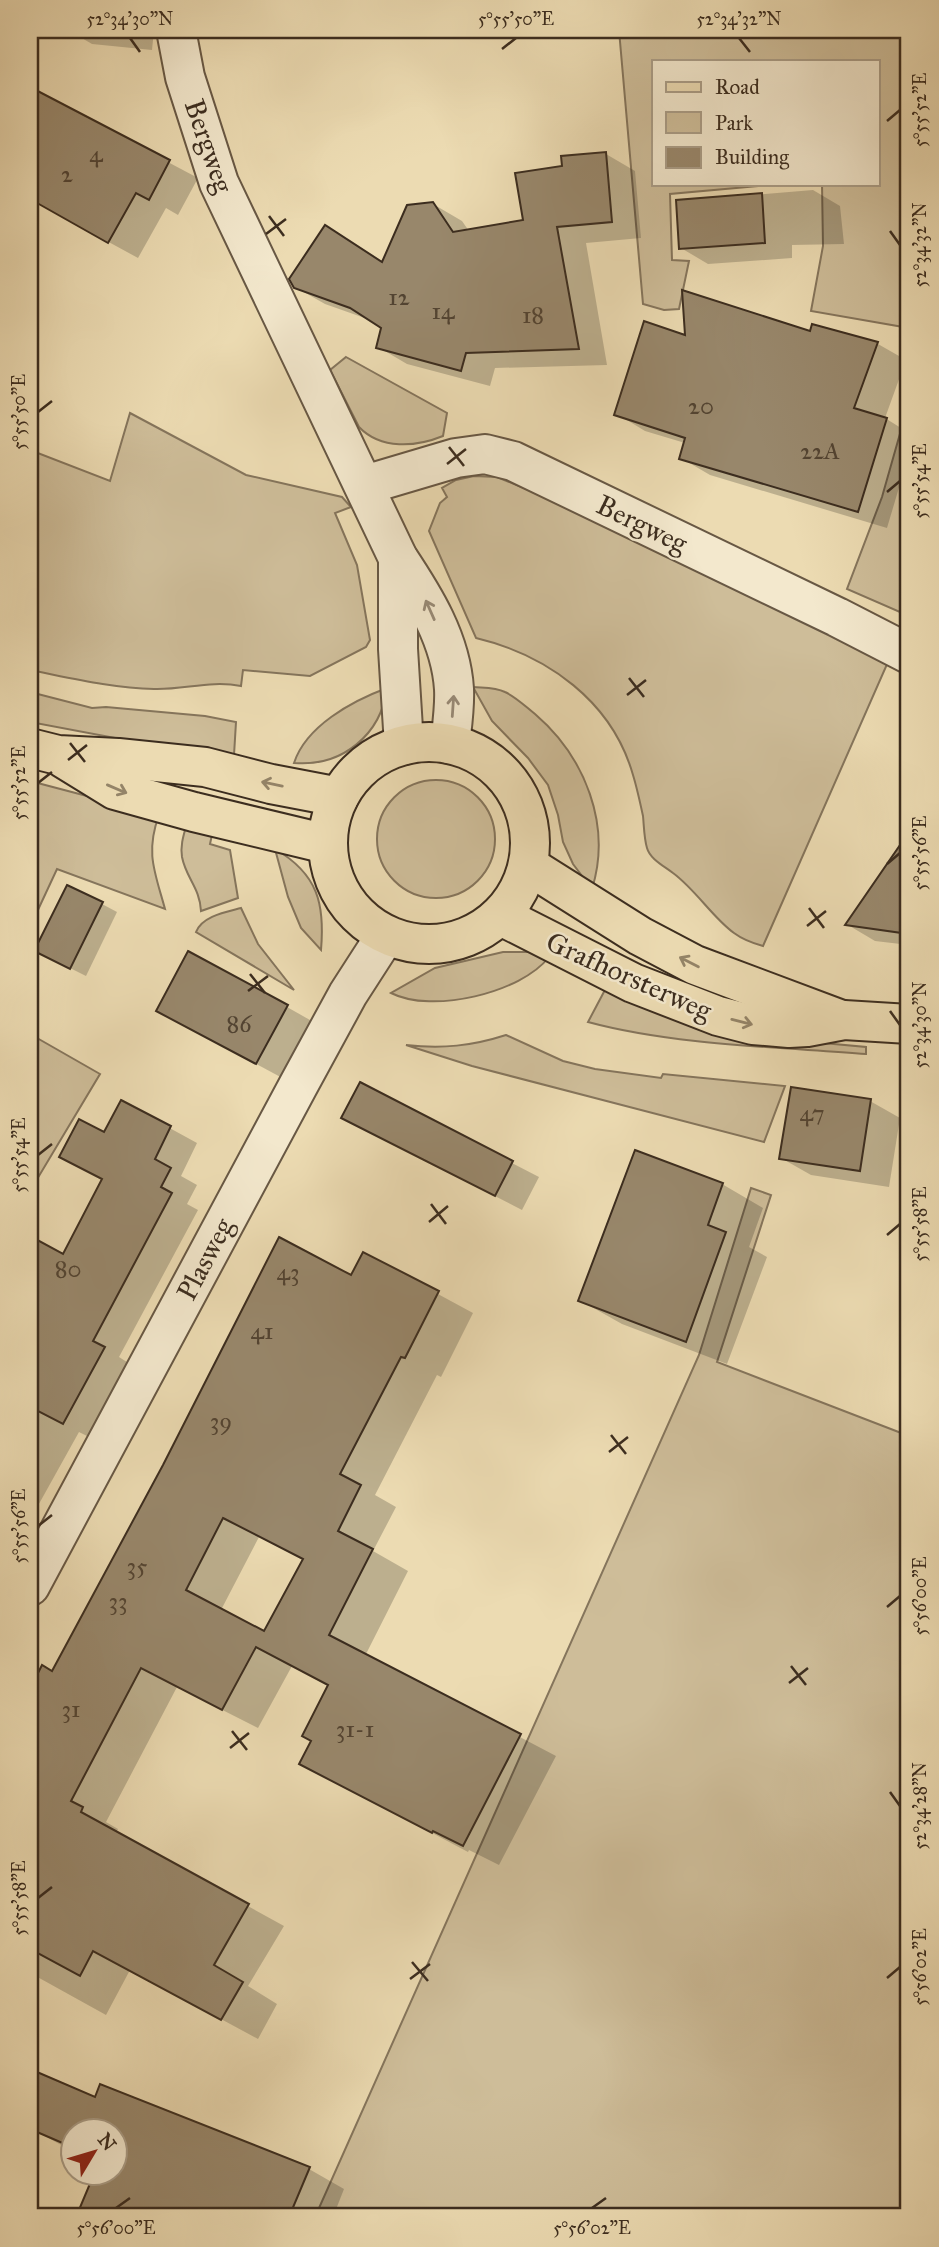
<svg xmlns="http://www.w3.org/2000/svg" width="939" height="2247" viewBox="0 0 939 2247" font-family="'IM FELL Great Primer',serif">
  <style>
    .green { fill: #cebd99; stroke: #85755c; stroke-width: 2 }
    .shadow { fill: #0003; fill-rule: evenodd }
    .building { fill: #98876b; stroke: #3c2d1f; stroke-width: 2; fill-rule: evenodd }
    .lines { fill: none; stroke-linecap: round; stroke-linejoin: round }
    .minor-casing { stroke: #685844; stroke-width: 42 }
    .major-casing { stroke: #3c2d1f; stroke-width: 42 }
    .minor { stroke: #f3e8cd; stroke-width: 38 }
    .major { stroke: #ecdbb2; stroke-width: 38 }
    .oneway { stroke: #988a76 }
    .oneway2 { stroke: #948468 }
    .ticks { fill: none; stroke: #3c2d1f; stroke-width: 2.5 }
    .labels { text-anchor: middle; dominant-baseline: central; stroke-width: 5; stroke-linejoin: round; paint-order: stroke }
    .number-label { font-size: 24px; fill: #534432 }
    .street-label { font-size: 28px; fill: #3c2d1f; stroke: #f3e8cd }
    .neatline { fill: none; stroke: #3c2d1f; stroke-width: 2.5 }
    .ticks-label { font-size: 18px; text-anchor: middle; fill: #3c2d1f }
  </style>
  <rect width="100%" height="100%" fill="#ecdbb2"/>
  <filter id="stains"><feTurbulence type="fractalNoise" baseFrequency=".00286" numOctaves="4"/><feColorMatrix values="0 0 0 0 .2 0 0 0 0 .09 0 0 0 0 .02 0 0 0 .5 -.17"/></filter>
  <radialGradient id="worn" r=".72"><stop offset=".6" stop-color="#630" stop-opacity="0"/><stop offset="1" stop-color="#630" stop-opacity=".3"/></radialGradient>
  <g class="green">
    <polygon points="619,30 909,30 909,328 811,311 823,246 822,184 878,184 878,61 654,61 654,184 782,184 670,194 672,260 689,261 679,309 664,310 643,304"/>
    <path d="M346,357l101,56 -4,23c-27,11 -62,14 -84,-9l-29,-57z"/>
    <polygon points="909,402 909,616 847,589 882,497"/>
    <path d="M130,413l116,62 96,22 9,10 -16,6 22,52 13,75 -4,7 -56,29 -67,-6 -2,16c-31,-6 -57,4 -87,3 -42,-1 -83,-11 -124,-19v-220l80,31z"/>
    <path d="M474,476l23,1 39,16 352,169 -125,284c-11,-3 -21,-7 -29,-13 -21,-15 -38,-43 -61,-60 -9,-7 -23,-14 -26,-25 -3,-10 -3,-22 -4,-32 -3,-14 -6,-28 -10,-41 -21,-74 -86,-120 -157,-137l-47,-107 11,-28 7,-6 -5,-9 14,-8z"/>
    <path d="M473,687c10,1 22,0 32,5 11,5 20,14 30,22 50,43 77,111 57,175l-19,-25 -10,-22 -5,-27 -10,-30 -20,-27 -36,-37z"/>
    <path d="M387,688c-6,47 -45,79 -93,75 12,-37 58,-62 93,-75z"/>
    <polygon points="30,692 92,708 106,707 205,716 236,722 234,755 131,741 30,722"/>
    <circle cx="436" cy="839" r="59"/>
    <path d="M30,781l129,34c-14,38 -4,57 6,94l-108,-40 -27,58z"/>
    <path d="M187,823l26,7 -3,14 20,6 8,48 -37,13c-1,-23 -15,-33 -19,-54 -2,-12 2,-23 5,-34z"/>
    <path d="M275,849c43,25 50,55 46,101l-20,-22 -13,-31z"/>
    <path d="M241,908l17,36 36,46 -98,-58c6,-16 30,-20 45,-24z"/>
    <path d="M503,952h29l17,5c-28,36 -117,57 -158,36l44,-25z"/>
    <path d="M606,988l217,55 43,4v7c-89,-7 -193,-9 -278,-32z"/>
    <polygon points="30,1034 100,1074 30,1191"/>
    <path d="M506,1035l57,26 32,8 66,9 2,-4 122,12 -21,56 -292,-76 -66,-21c36,4 66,1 100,-10z"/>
    <polygon points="751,1188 771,1195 717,1362 909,1436 909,2217 315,2217 699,1355"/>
  </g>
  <g class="shadow">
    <polygon points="68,30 154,30 152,50 92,44"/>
    <polygon points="30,89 198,178 178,215 166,208 138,258 72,222 51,189 30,177"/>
    <polygon points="606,154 635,171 641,238 586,243 607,365 495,368 490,386 407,364 378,347 383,327 373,321 325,304 295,287 326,227 384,262 433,204 462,221 469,231 525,222 563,167"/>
    <polygon points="813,190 840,206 844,244 792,245 792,258 708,264 681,248 678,201"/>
    <polygon points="813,326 878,344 906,360 885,418 909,433 909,454 887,528 710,475 681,458 685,443 645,431 617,414 687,338 811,333"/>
    <polygon points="909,835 909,945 875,941 848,925"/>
    <polygon points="102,904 117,912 86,976 52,959"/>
    <polygon points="287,1007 317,1024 286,1080 188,1027"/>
    <polygon points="360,1084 539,1177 522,1210 370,1132"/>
    <polygon points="870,1101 900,1118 889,1187 811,1175 781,1158"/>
    <polygon points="122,1102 197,1143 181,1176 197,1185 187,1204 198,1210 119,1357 130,1364 91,1438 79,1432 30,1520 30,1238 63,1256 104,1180 105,1135"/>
    <polygon points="722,1184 763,1208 749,1247 767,1257 727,1364 622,1324 581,1301"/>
    <path d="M364,1254l109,59 -32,64 -4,-2 -62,120 21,12 -23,44 35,20 -43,85 191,100 -57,109 -30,-15 -1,2 -166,-88 12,-23 16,-55 -38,-20 -34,62 -81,-41 -71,135 12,7 -2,4 168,93 -36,60 29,18 -19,35 -128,-69 -24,45 -74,-41 -2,4v-259l4,-7 -4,-3v-16l13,-25 10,5 299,-396zM259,1537l45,23 -39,73 -44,-23z"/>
    <polygon points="30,2071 96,2099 309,2169 344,2189 333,2217 78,2217 96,2174 116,2174 116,2132 74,2132 74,2152 30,2128"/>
  </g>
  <g class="building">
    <polygon points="30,87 170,160 149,200 136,193 108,243 30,199"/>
    <polygon points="606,152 612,222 557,227 579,349 466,353 461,371 376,348 381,328 350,308 294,288 289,279 325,225 382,262 407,205 433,202 453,232 523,220 515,173 562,166 561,156"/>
    <polygon points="762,193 765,243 679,249 676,200"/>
    <polygon points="682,290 810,331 812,324 878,342 854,408 887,418 858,512 679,459 685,438 614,415 644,321 685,335"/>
    <polygon points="909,832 909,934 845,925"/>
    <polygon points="67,885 103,902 70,969 34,951"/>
    <polygon points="188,951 288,1005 256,1064 156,1011"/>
    <polygon points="360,1082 513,1161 495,1196 341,1118"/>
    <polygon points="791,1087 871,1099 860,1171 779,1159"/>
    <polygon points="121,1100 171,1126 155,1159 171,1168 161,1187 172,1193 93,1341 105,1347 63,1424 30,1407 30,1236 63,1254 102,1179 59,1157 79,1119 104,1132"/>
    <polygon points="635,1150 723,1183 708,1225 726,1232 686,1342 578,1301"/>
    <path d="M279,1237l72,38 12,-23 76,39 -34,67 -4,-1 -61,117 21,11 -23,46 35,18 -44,86 192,99 -58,112 -30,-15 -1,2 -133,-69 12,-23 -9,-5 26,-51 -72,-38 -34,63 -81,-42 -70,133 12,6 -2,5 168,92 -35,61 29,17 -22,38 -128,-69 -13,25 -50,-27v-260l12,-24 10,6 111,-206zM223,1518l80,41 -39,72 -78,-41z"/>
    <polygon points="30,2069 95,2097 100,2084 310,2167 289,2217 76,2217 94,2174 116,2174 116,2132 74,2132 74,2148 30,2129"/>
  </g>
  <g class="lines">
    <g class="minor-casing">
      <g id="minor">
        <path d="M176,30l9,47 34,106 179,375c26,39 53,82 56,131 1,18 -2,37 -4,55"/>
        <polyline points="365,485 456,458 485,454 513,461 837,617 909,654"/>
        <polyline points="398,558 398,649 404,745"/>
        <polyline points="30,1586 299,1084 348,994 386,935"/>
      </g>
    </g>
    <g class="major-casing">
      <g id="major">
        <circle cx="429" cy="843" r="101"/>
        <polyline points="30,748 58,755 118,758 205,767 271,784 339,797"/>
        <polyline points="63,758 115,790 194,812 327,844"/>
        <polyline points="529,866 640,936 695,965 839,1019"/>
        <polyline points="501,916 633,983 718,1016 753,1025 789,1028 807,1027 844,1020 909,1024"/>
      </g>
    </g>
    <use href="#minor" class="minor"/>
    <use href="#major" class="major"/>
  </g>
  <defs><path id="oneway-shaft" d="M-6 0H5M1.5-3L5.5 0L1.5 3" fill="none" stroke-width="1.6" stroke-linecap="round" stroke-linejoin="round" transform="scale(1.75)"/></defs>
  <g class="oneway">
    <use href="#oneway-shaft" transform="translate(430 610) rotate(-114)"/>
    <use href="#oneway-shaft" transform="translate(453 706) rotate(-86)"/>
  </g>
  <g class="oneway2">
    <use href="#oneway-shaft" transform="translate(272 784) rotate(-168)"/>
    <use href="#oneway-shaft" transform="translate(117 789) rotate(23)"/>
    <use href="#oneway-shaft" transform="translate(689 962) rotate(-153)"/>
    <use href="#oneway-shaft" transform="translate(742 1022) rotate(14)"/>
  </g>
  <path class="ticks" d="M130,38l10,14M739,38l11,14M502,49l14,-11M887,121l13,-11M269,216l15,20M890,231l10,14M266,234l20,-15M38,412l14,-11M449,447l15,19M447,464l19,-15M887,492l13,-11M629,678l15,19M627,695l19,-15M70,743l15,19M68,760l19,-15M38,783l14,-11M887,864l13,-11M809,908l15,20M807,926l19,-15M250,974l15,19M248,991l20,-15M890,1011l10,14M38,1155l14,-11M431,1204l15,20M429,1222l19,-16M887,1235l13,-11M611,1435l15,19M609,1452l19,-15M38,1526l14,-11M887,1607l13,-11M791,1666l15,19M789,1683l19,-15M232,1731l15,19M230,1748l19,-15M890,1792l10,14M38,1898l14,-11M412,1962l16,19M887,1978l13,-11M410,1979l20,-15M116,2208l14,-10M592,2208l14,-10"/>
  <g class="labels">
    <g class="number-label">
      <text x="96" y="154">4</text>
      <text x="67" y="174">2</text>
      <text x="399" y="297">12</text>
      <text x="443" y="311">14</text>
      <text x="533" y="315">18</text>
      <text x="701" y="406">20</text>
      <text x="820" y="451">22A</text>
      <text x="239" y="1024">86</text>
      <text x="812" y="1113">47</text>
      <text x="68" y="1269">80</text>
      <text x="288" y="1272">43</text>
      <text x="262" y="1331">41</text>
      <text x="221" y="1421">39</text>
      <text x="137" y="1566">35</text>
      <text x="118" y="1601">33</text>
      <text x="71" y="1709">31</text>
      <text x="355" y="1729">31-1</text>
    </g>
    <g class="street-label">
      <text transform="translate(209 146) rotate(71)">Bergweg</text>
      <text transform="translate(642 524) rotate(26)">Bergweg</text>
      <text transform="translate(629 976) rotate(24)">Grafhorsterweg</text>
      <text transform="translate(205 1259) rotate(-62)">Plasweg</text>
    </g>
  </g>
  <rect width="939" height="2247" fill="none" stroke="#ecdbb2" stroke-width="77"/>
  <rect x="652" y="60" width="228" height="126" fill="#f3e8cd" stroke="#aa9d87" stroke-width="2"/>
  <rect x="666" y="82" width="35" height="10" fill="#ecdbb2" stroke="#aa9d87" stroke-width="2"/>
  <text x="715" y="94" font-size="21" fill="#3c2d1f">Road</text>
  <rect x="666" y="112" width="35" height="21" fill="#cebd99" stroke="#aa9d87" stroke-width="2"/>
  <text x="715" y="130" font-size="21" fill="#3c2d1f">Park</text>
  <rect x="666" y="147" width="35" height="21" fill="#98876b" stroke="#aa9d87" stroke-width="2"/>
  <text x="715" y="164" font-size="21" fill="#3c2d1f">Building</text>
  <g transform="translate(94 2152) rotate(52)"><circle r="33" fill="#f3e8cd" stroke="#aa9d87" stroke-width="2"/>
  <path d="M0-5L12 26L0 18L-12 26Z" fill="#8f2418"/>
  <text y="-10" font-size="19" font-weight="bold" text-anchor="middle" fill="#3c2d1f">N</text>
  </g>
  <rect x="38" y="38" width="862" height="2170" class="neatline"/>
  <g class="ticks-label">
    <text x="130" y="25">52°34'30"N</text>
    <text x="516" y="25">5°55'50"E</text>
    <text x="739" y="25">52°34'32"N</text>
    <text transform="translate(920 110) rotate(-90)" y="6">5°55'52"E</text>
    <text transform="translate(920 245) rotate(-90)" y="6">52°34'32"N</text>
    <text transform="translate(19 412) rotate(-90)" y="6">5°55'50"E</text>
    <text transform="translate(920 481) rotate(-90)" y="6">5°55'54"E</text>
    <text transform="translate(19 783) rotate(-90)" y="6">5°55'52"E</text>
    <text transform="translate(920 853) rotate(-90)" y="6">5°55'56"E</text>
    <text transform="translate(920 1025) rotate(-90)" y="6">52°34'30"N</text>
    <text transform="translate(19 1155) rotate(-90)" y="6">5°55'54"E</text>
    <text transform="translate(920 1224) rotate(-90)" y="6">5°55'58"E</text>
    <text transform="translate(19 1526) rotate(-90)" y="6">5°55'56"E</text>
    <text transform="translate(920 1596) rotate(-90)" y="6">5°56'00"E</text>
    <text transform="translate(920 1806) rotate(-90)" y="6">52°34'28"N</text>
    <text transform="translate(19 1898) rotate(-90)" y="6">5°55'58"E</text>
    <text transform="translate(920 1967) rotate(-90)" y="6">5°56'02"E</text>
    <text x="116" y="2234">5°56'00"E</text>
    <text x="592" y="2234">5°56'02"E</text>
  </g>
  <rect width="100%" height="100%" filter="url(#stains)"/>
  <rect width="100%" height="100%" fill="url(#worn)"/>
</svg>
